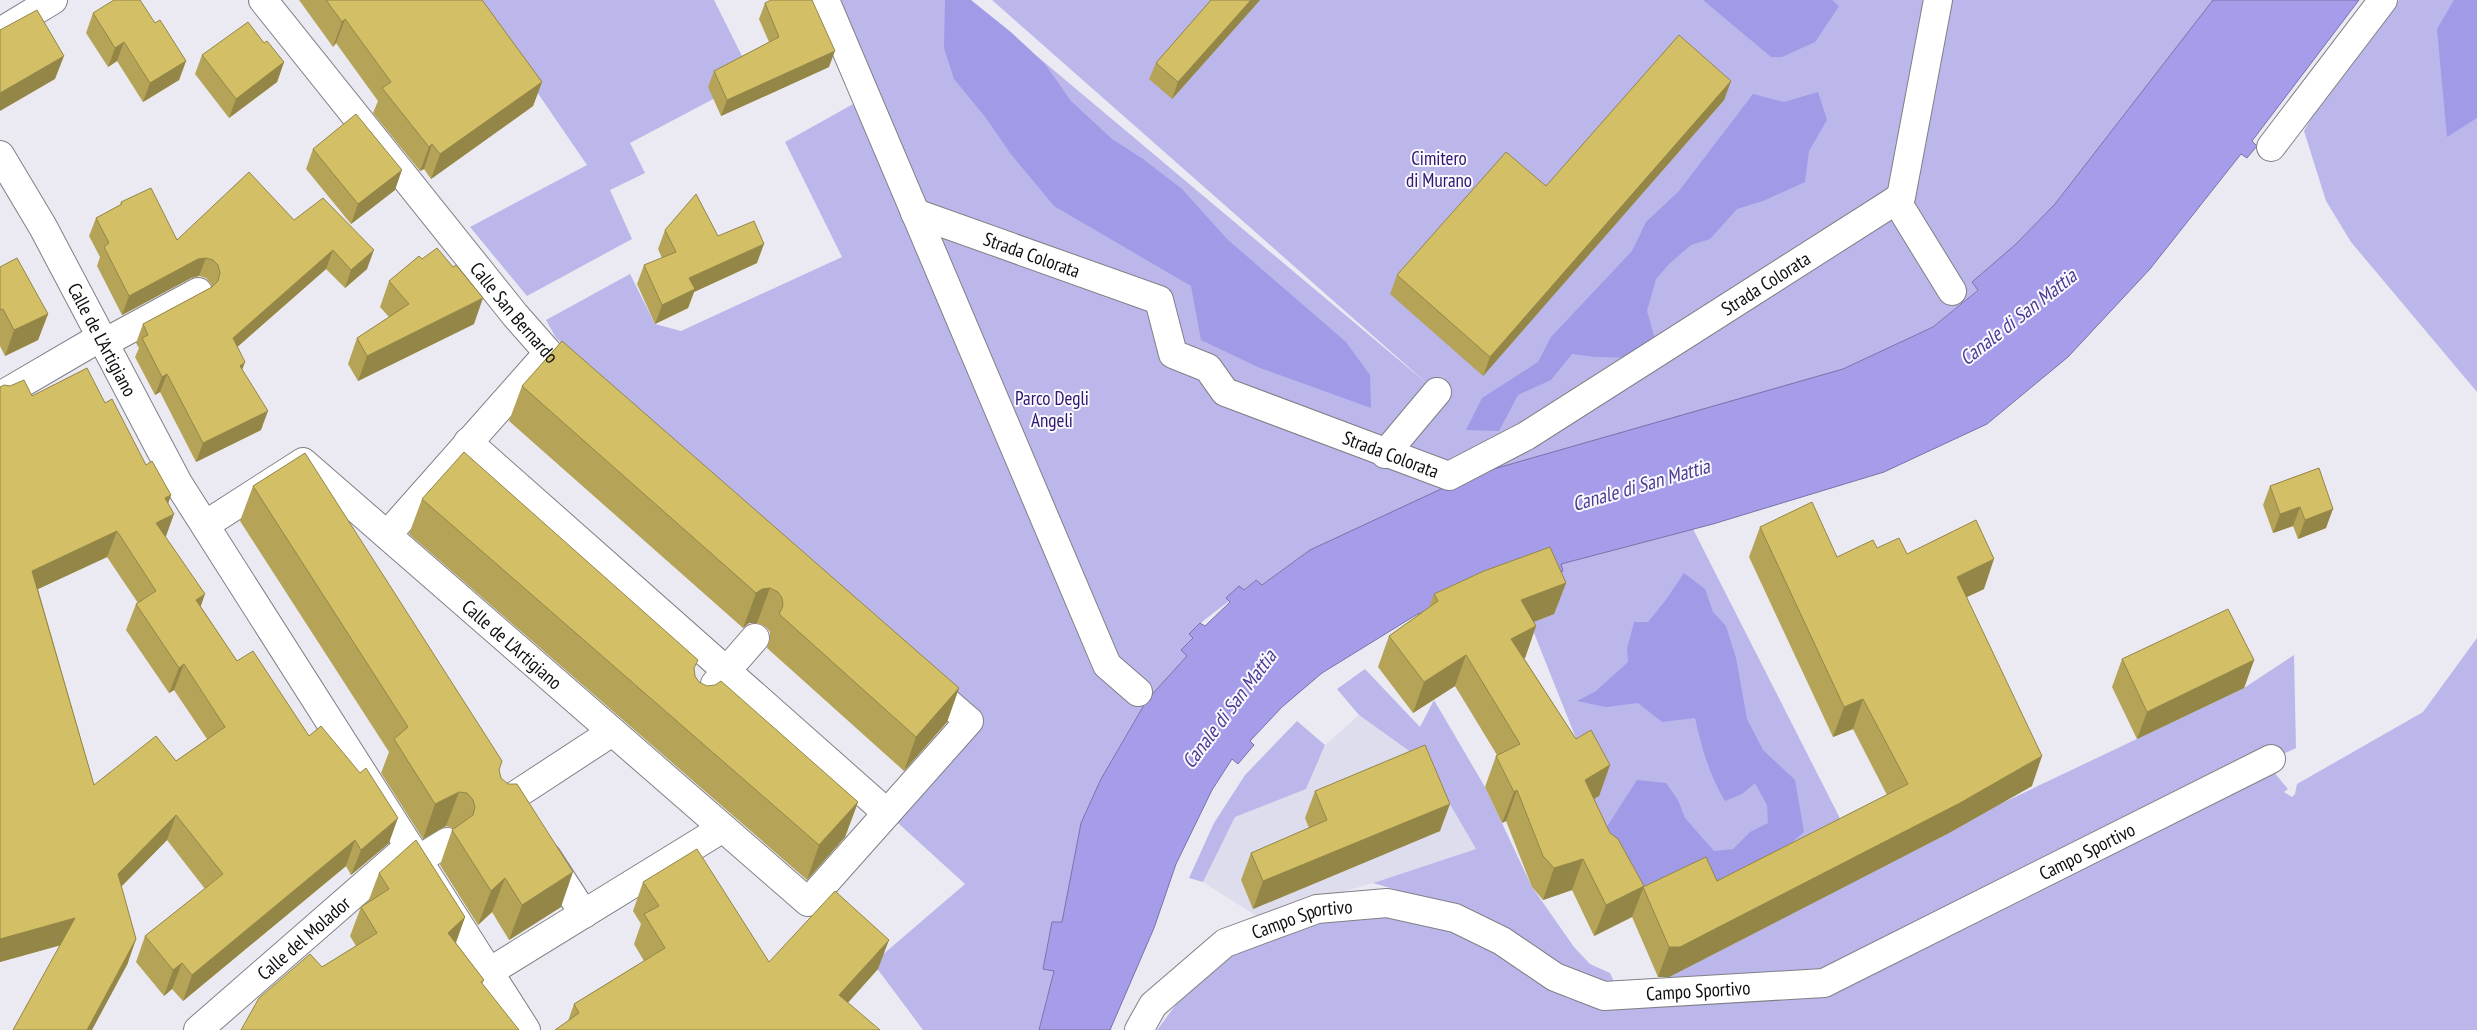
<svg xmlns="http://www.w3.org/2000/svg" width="2477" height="1030" viewBox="0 0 2477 1030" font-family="'PT Sans Narrow',sans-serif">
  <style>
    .built { fill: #dedded }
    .green { fill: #bbb7eb }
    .forest { fill: #a19ae7 }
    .water { fill: #a59dea; stroke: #7872a9 }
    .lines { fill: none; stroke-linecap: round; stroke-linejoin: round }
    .minor-casing { stroke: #807f86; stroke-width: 30 }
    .minor { stroke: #fff; stroke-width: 28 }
    .wall { fill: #b5a458; fill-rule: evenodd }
    .shaded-wall { fill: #938647 }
    .building { fill: #d2bf66; stroke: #938647; fill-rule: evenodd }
    .labels { text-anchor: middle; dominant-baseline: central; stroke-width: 4; stroke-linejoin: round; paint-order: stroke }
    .park-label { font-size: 19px; fill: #30166f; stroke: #f8f8fe }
    .street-label { font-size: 19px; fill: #0e0e11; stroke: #f8f8fe }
    .water-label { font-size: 20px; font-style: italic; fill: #4c3a93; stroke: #f8f8fe }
  </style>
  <rect width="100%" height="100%" fill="#ebeaf2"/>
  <polygon class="built" points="1359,715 1426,763 1476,849 1373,883 1258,917 1203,882 1235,817 1306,789 1325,745"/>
  <g class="green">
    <polygon points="474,0 714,0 753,78 630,143 645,173 610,190 632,239 527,296 470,227 587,165"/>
    <path d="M812,0h158l460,386 -438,-386h1221l-158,204 -39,40 -44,38 6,7 -45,38 -90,42 -126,37 -407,144 -48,35 -7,-5c-21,19 -46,34 -66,54l4,3 -6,19 -40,44 -46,79 -20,44 -19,99h-10l-9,47 11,1 -15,60h-116l-50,-67 92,-79 -78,-71 93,-100 -424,-375 -10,-18 84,-46 25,50 26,7 161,-74 -57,-115 70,-39z"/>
    <polygon points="2399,0 2477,0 2477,392 2351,242 2326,201 2304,131 2317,108"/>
    <polygon points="1693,529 1850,838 1718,905 1632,917 1573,811 1599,796 1530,623 1543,575 1563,570 1560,564"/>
    <polygon points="2477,638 2477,1030 1157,1030 1184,994 1212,968 1242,948 1316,921 1406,915 1451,925 1538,977 1567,998 1593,1005 1841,987 2272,770 2288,789 2284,792 2292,797 2295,794 2297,784 2423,712"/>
    <polygon points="2294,655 2296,748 1818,972 1660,981 1949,833 1998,805 2244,688"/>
    <polygon points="1365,669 1420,727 1434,700 1485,787 1532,887 1574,947 1590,964 1610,973 1616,986 1567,971 1473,912 1373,883 1476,849 1426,763 1359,715 1337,689"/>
    <polygon points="1297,721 1325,745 1306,789 1235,817 1203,882 1189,878 1214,823 1245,775"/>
  </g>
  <g class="forest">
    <polygon points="945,0 971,0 1012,33 1045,64 1071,101 1112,139 1143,159 1182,189 1227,239 1346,342 1370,375 1371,408 1260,368 1201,340 1191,286 1054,206 1010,153 986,118 954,79 944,48"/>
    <polygon points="1703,0 1832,0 1839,6 1815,42 1782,57 1771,57"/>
    <polygon points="2454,0 2477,0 2477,118 2447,137 2437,29"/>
    <polygon points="1818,92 1827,120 1809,151 1805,182 1763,201 1737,209 1710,239 1691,245 1669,264 1656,279 1647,311 1655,339 1636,358 1595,357 1572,354 1551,380 1518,395 1499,431 1466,430 1482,398 1538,362 1551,337 1632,251 1646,222 1679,191 1753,94 1784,102"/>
    <path d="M1684,573l21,16 8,23 13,14 10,32 11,61 16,31 32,30 9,52 -14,12 -79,50 -65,-1 -40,-65 31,-48 29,3 12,17 7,18 29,33 19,-2 17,-17 18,-9 -1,-18 -12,-22 -13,11 -17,7c-16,-27 -23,-52 -30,-83l-33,4 -24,-19 -32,4 -29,-6 19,-10 32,-29 -1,-13 7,-27h14l17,-21z"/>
  </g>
  <polygon class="water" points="2213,0 2359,0 2252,141 2257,146 2247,158 2241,154 2150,269 2068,357 1987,424 1884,472 1713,524 1561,564 1563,571 1461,594 1416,615 1322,673 1282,707 1250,741 1254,745 1238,764 1232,759 1212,790 1176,864 1154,928 1110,1030 1039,1030 1054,971 1043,969 1052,922 1062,922 1081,823 1101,779 1147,700 1187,656 1181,650 1193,638 1189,634 1200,623 1205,626 1230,602 1226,598 1239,586 1244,590 1256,580 1262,585 1310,550 1469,476 1843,369 1933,327 1978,290 1972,282 2016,244 2055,204"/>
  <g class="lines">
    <g class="minor-casing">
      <g id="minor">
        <path id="s1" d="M263,0l252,315 37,42 25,22"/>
        <polyline points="825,0 1107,665 1138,692"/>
        <polyline points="0,32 53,0"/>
        <polyline points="2271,147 2383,0"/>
        <path id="s2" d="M0,155l43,72 135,256 348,547"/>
        <polyline points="1896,200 1952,291"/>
        <path id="s3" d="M915,213l244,87 14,54 35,14 17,24 224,84 77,-40 375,-239 37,-197"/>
        <polyline points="104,343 198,292"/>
        <polyline points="0,396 101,337"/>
        <polyline points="468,442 887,813"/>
        <polyline points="1385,454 1437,392"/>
        <path id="s4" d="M205,525l98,-63 505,440 161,-181 -45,-39"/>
        <polyline points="387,535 548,353"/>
        <polyline points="715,684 755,638"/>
        <polyline points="502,804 612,732"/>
        <polyline points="547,857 584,914"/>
        <polyline points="418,860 447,842"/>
        <polyline points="489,972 723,828"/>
        <path id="s5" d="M198,1030l211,-184"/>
        <path id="s6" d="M1139,1030l14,-25 72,-62 92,-34 70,-6 68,15 47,23 53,36 49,19 220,-13 447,-224"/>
      </g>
    </g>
    <use href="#minor" class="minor"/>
  </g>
  <g class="wall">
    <polygon points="299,0 482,0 542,82 533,106 431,179 424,169 420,171 373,113 378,101 336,43 333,47"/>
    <polygon points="1211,0 1260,0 1172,99 1149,79 1156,63"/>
    <polygon points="765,3 829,67 721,116 708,87 714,71 769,42 759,19"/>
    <polygon points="93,13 155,23 186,61 179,80 143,102 117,61 108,67 86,33"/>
    <polygon points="202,55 284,62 277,82 229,118 195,74"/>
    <polygon points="1731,81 1724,100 1483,376 1390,294 1397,275"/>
    <polygon points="313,149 395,190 351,224 306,169"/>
    <polygon points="121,202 177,240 294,220 367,269 345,288 326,269 237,347 242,370 261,430 196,462 160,392 155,395 135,357 139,348 136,343 143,324 212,287 211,284 206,278 199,276 191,278 122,315 97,266 100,257 89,236 96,218 120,205"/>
    <polygon points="665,230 718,236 757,263 694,292 688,308 655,324 637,284 644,265 662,258 658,249"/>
    <polygon points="0,267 48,314 38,340 5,356 0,346"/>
    <polygon points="389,281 474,324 358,381 348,364 357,338 389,317 380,307"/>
    <polygon points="522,386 959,688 947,722 904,771 767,648 770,639 770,632 766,627 757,623 749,623 743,628 509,421"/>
    <path d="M0,387l32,9 73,7 41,62 25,30 -3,9 -3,33 36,70 36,54 72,75 80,107 -38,32 -5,-9 -163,135 -11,-12 -8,7 -28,-34 9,-26 60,-47 -38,-49 -46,47 15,52 -9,26 -67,-20 -60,17zM107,557l31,46 -2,1 -10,26 43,63 5,-3 33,49 -31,22 -82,24 -56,-196z"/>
    <polygon points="2319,468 2326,528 2298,539 2293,526 2273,533 2263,505 2270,486"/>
    <polygon points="253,486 499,770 501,778 561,907 509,940 492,912 478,925 440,865 452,830 455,829 446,826 423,839 381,773 389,752 240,521"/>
    <polygon points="422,499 694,669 695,676 699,682 858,802 845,837 807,880 409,534"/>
    <polygon points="1760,527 1837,557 1877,548 1907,554 1984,589 1966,597 2032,786 1949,833 1669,977 1658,977 1632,917 1594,936 1572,890 1543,900 1532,887 1506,821 1502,823 1485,787 1496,756 1497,755 1455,686 1413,713 1378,667 1389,636 1429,607 1434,594 1566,583 1554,614 1534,622 1536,626 1525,658 1524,658 1576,739 1610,765 1599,796 1594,799 1610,833 1644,886 1717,881 1887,795 1853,729 1833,737 1749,557"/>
    <polygon points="2122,659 2254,660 2244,688 2137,739 2112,687"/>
    <polygon points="1315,791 1440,831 1253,909 1241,880 1251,853 1309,828 1305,818"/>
    <polygon points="379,873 465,917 456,943 484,980 482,984 322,967 356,946 350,936 361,907 368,902"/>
    <polygon points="643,882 769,962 878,969 848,1002 568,1021 574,1004 644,961 634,944 641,924 633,911"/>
  </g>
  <g class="shaded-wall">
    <polygon points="1251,0 1260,0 1172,99 1178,82"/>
    <polygon points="345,19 336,43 333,47 342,22"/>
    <polygon points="124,42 117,61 108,67 115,48"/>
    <polygon points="835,51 829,67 721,116 727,100"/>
    <polygon points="64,56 55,79 0,111 0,93"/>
    <polygon points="186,61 179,80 143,102 150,83"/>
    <polygon points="284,62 277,82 229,118 236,99"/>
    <polygon points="1731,81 1724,100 1483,376 1490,357"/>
    <polygon points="542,82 533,106 431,179 440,154"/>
    <polygon points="432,144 424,169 420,171 429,147"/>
    <polygon points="402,170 395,190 351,224 358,204"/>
    <polygon points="764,244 757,263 694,292 688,308 655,324 662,305 689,278"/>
    <polygon points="333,250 326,269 226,357 233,338"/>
    <polygon points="374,250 367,269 345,288 351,270"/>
    <polygon points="206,258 199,276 191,278 122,315 129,296 198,259"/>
    <polygon points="483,298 474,324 358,381 367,356"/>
    <polygon points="48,314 38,340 5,356 14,330"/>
    <polygon points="245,362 238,381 240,366"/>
    <polygon points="167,374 160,392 155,395 162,377"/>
    <polygon points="268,411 261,430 196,462 203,443"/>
    <polygon points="171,495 162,520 174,514 165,539 147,549 165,498"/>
    <polygon points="2300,507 2293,526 2273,533 2280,514"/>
    <polygon points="2333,509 2326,528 2298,539 2305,520"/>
    <polygon points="117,531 107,557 23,596 32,571"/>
    <polygon points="1994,559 1984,589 1946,607 1957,577"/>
    <polygon points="1566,583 1554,614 1510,631 1521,600"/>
    <polygon points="770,588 757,623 749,623 743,628 756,593 762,589"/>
    <polygon points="205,594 196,620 196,600"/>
    <polygon points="1536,626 1525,658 1500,670 1511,639"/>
    <polygon points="1466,655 1455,686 1413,713 1424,682"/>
    <polygon points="2254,660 2244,688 2137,739 2147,712"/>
    <polygon points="184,664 174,690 169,693 179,668"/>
    <polygon points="959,688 947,722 904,771 916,737"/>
    <polygon points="1863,699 1853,729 1833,737 1844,707"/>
    <polygon points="2042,756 2032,786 1949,833 1669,977 1658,977 1669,947"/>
    <polygon points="1610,765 1599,796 1573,811 1585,780"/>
    <polygon points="1517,790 1506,821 1502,823 1514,792"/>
    <polygon points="459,792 446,826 423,839 435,804"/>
    <polygon points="858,802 845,837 807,880 819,845"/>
    <polygon points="1450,804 1440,831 1253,909 1263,881"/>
    <polygon points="176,815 167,840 108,900 118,874"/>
    <polygon points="398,818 389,843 351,875 361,850"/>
    <polygon points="355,840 346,866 183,1001 192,975"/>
    <polygon points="1583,859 1572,890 1543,900 1554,868"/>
    <polygon points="573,872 561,907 509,940 522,905"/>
    <polygon points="505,878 492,912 478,925 491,891"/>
    <polygon points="1644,886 1632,917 1594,936 1606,905"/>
    <polygon points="465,917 454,947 448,933"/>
    <polygon points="75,918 65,944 0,962 0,939"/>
    <polygon points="136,939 127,965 92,1030 87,1030"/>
    <polygon points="889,940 878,969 829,1024 839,995"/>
    <polygon points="182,963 172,989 164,996 173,970"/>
  </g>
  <g class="building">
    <polygon points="114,0 140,0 155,23 160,20 186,61 150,83 124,42 115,48 93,13"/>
    <polygon points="326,0 482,0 542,82 440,154 432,144 429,147 382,88 391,82 345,19 342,22"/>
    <polygon points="771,0 812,0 835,51 727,100 714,71 779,37 765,3"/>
    <polygon points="1211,0 1251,0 1178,82 1156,63"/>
    <polygon points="37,10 64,56 0,93 0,30"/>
    <polygon points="248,22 264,43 267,41 284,62 236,99 202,55"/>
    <polygon points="1679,35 1731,81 1490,357 1397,275 1506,152 1546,186"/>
    <polygon points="356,114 402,170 358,204 313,149"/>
    <polygon points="249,172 294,220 323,198 374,250 351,270 333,250 233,338 245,362 240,366 268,411 203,443 167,374 162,377 142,338 148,335 143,324 212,287 218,281 220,273 218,265 213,260 206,258 198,259 129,296 104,247 109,243 96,218 122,204 121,202 151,188 177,240"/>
    <polygon points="696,194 718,236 754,221 764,244 689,278 695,289 662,305 644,265 676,252 665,230"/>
    <polygon points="437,248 453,267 456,265 483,298 367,356 357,338 409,304 389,281 419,256 422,259"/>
    <polygon points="17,258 48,314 14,330 3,309 0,310 0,267"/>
    <polygon points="562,341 959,688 916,737 779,614 783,606 782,598 778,592 770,588 762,589 756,593 522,386"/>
    <path d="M87,368l18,35 7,-4 34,66 6,-4 19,34 -6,3 9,16 -18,9 49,71 -9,6 41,61 16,-10 56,85 12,-10 39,47 6,-5 32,50 -37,32 -6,-10 -163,135 -10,-12 -9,7 -28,-34 78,-62 -47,-59 -58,59 18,65 -49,91h-74l62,-112 -75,21v-552l4,-2 6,1 14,-6 8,16zM117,531l39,60 -20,13 43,64 5,-4 41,63 -49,34 -20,-25 -62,49 -62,-214z"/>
    <polygon points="464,452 698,660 694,668 695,676 699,682 707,686 715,685 721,681 858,802 819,845 422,499"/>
    <polygon points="305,453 502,761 499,770 501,778 508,784 517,784 573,872 522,905 505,878 491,891 452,830 473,815 475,807 473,800 467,793 459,792 435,804 394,739 408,727 253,486"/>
    <polygon points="2319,468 2333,509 2305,520 2300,507 2280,514 2270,486"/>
    <polygon points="1812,502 1837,557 1873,540 1877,548 1899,538 1907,554 1976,520 1994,559 1957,577 2042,756 1960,803 1680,947 1669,947 1643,887 1706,857 1717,881 1908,784 1863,699 1844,707 1760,527"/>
    <polygon points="1550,547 1566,583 1521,600 1536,626 1511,639 1576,739 1591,730 1610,765 1585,780 1610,833 1618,839 1644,886 1606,905 1583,859 1554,868 1543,856 1517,790 1514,792 1496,756 1520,744 1466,655 1424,682 1389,636 1438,601 1434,594 1484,571"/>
    <polygon points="2228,609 2254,660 2147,712 2122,659"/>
    <polygon points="1425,745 1450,804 1263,881 1251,853 1327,820 1315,791"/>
    <polygon points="416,840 465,917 448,933 484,980 481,982 519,1030 241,1030 259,998 310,954 322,967 377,933 361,907 389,889 379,873"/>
    <polygon points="697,849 769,962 835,891 889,940 839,995 880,1030 555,1030 579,1013 574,1004 665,948 644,914 659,906 643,882"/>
  </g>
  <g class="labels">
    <g class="park-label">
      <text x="1439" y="158">Cimitero<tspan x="1439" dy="22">di Murano</tspan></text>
      <text x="1052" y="398">Parco Degli<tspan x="1052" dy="22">Angeli</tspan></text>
    </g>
    <g class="street-label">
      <text stroke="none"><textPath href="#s3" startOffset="124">Strada Colorata</textPath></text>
      <text stroke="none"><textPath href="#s3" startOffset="992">Strada Colorata</textPath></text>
      <text stroke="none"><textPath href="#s1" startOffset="401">Calle San Bernardo</textPath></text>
      <text stroke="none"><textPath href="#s2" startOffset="211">Calle de L'Artigiano</textPath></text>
      <text stroke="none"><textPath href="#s3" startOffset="559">Strada Colorata</textPath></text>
      <text stroke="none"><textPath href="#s4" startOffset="394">Calle de L'Artigiano</textPath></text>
      <text stroke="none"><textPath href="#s6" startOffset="1045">Campo Sportivo</textPath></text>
      <text stroke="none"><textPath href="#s6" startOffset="205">Campo Sportivo</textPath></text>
      <text stroke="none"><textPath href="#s5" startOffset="140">Calle del Molador</textPath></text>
      <text stroke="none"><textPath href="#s6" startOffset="625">Campo Sportivo</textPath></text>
    </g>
    <g class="water-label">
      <text transform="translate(2018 317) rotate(-38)">Canale di San Mattia</text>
      <text transform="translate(1641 485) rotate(-16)">Canale di San Mattia</text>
      <text transform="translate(1229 709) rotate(-53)">Canale di San Mattia</text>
    </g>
  </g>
</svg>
